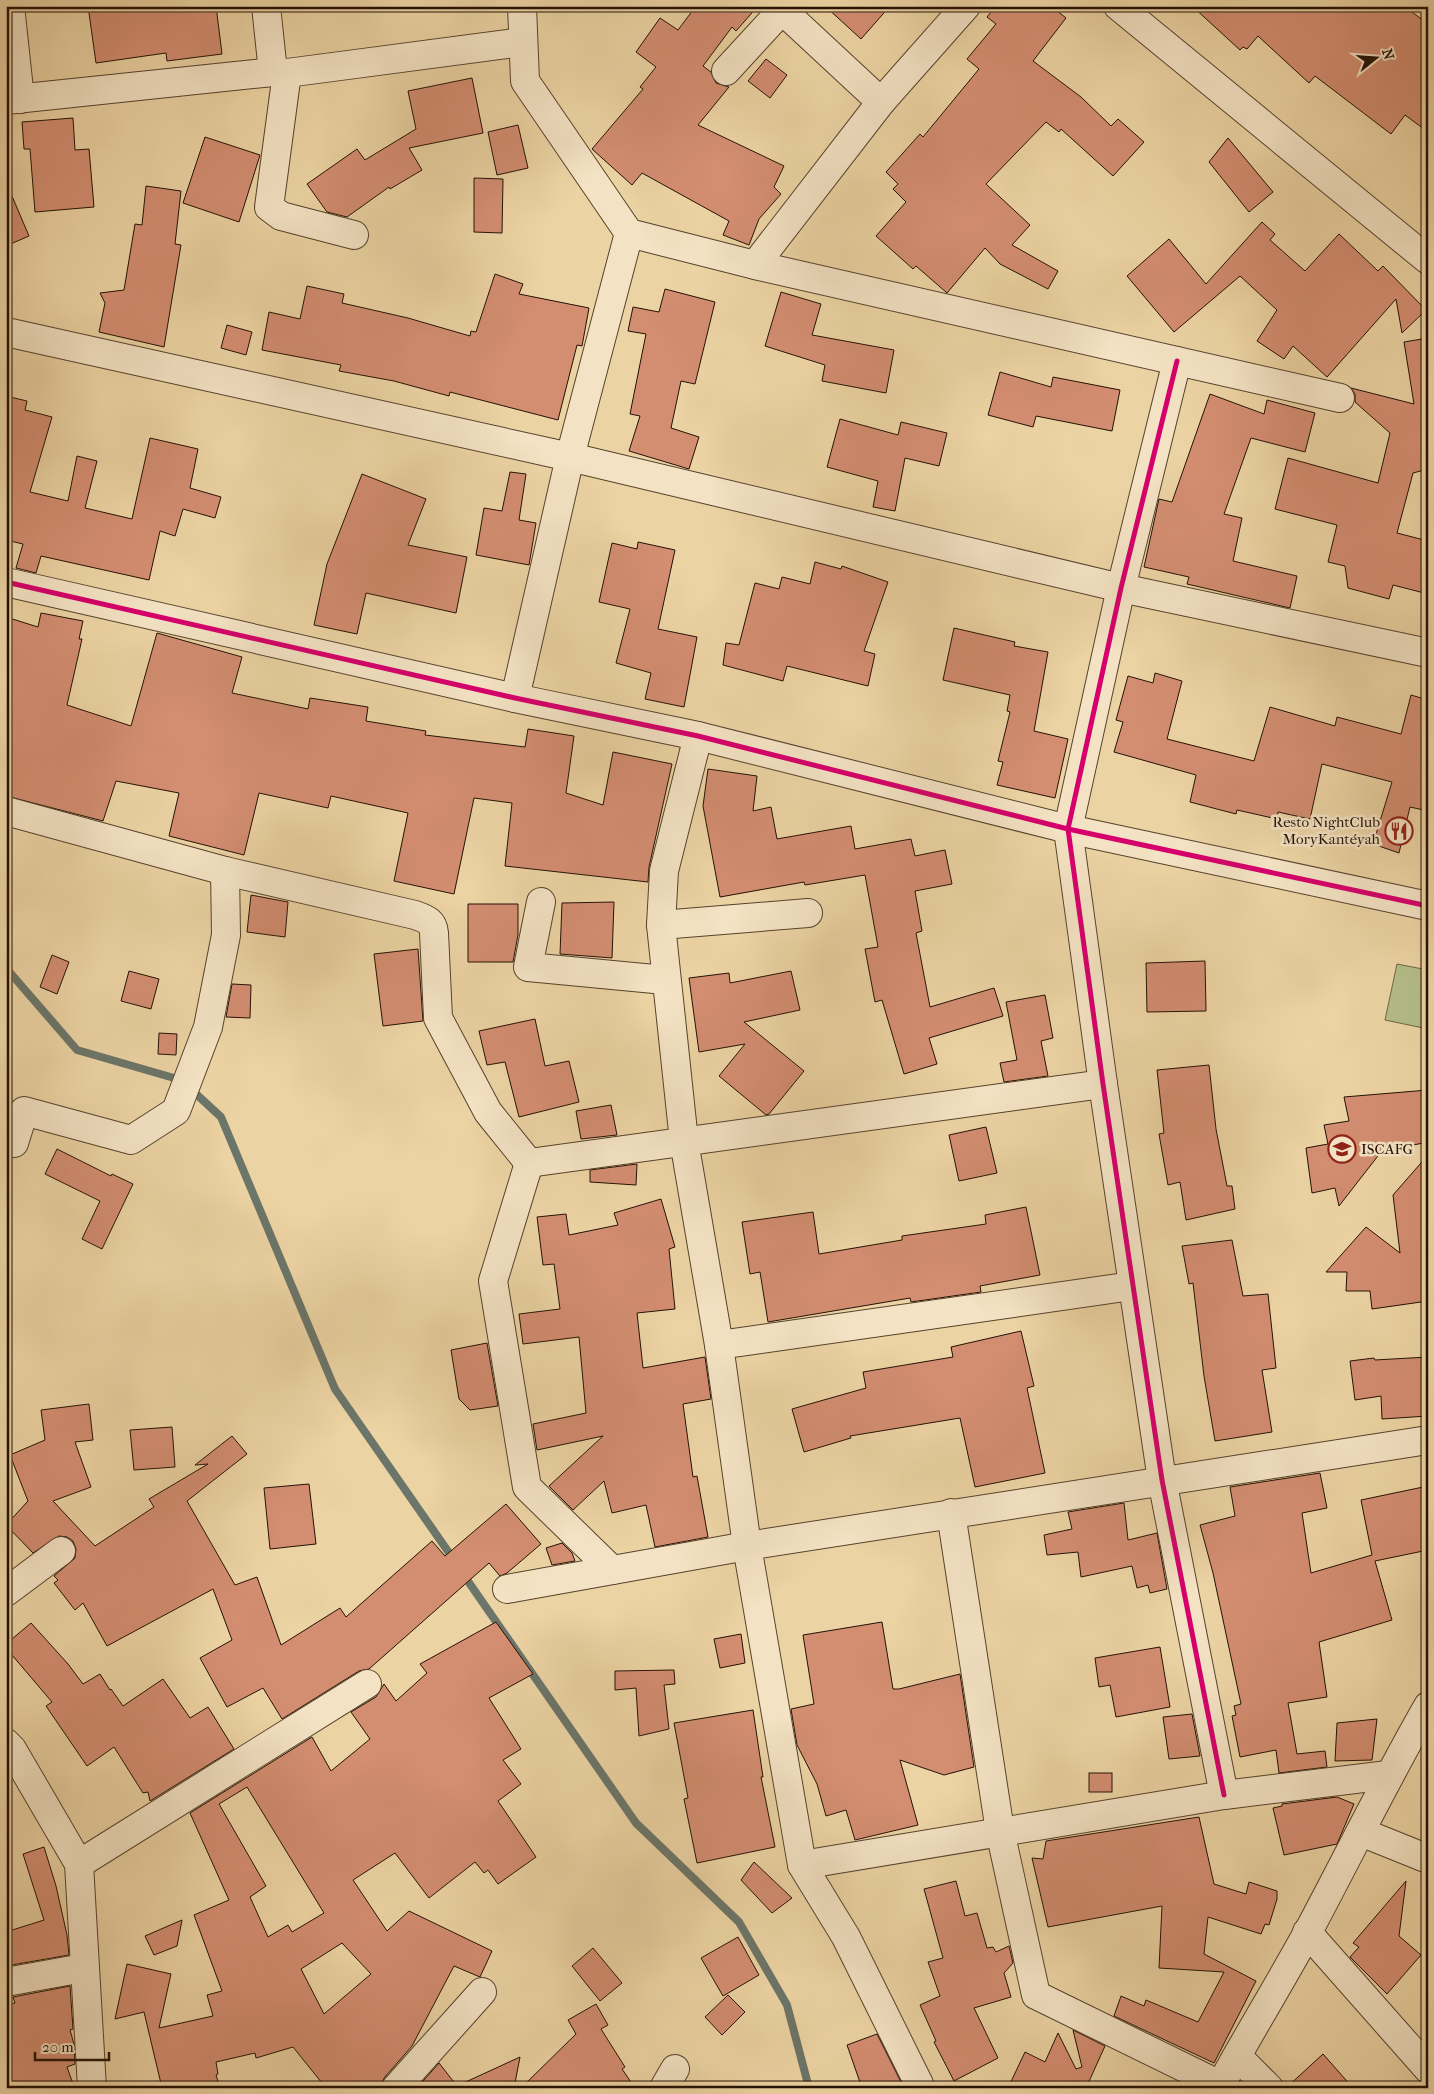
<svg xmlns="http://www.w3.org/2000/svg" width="1434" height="2094" viewBox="0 0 1434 2094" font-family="'IM FELL French Canon',serif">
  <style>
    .green { fill: #b4bd88; stroke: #6c6746 }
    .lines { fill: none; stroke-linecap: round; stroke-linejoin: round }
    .stream { stroke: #6b7569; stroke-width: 8 }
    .building { fill: #d38d71; stroke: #241104; fill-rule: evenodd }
    .minor-casing { stroke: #56422c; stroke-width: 30 }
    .minor { stroke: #f3e2c3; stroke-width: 28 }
    .cycleway-casing { stroke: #f3e2c3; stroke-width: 8 }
    .cycleway { stroke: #d6006c; stroke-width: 5 }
    .labels { text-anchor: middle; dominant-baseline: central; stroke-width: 5; stroke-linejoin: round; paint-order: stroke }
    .poi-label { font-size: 15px; fill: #241104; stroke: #f3e2c3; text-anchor: end }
  </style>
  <rect width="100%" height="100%" fill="#ecd3a3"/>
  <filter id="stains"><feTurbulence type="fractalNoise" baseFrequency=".004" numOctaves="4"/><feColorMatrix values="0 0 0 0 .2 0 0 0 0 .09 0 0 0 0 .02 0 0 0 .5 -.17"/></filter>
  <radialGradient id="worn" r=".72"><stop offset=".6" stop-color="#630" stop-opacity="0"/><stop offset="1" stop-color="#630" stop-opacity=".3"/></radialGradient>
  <polygon class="green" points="1397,964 1428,970 1428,1029 1385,1020"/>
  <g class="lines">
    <g class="stream">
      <polyline points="6,968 77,1050 181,1080 221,1117 335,1389 454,1560"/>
      <polyline points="463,1574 636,1823 739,1922 787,2005 809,2088"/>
    </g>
  </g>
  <g class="building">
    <polygon points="88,6 216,6 222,54 167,61 166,53 96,63"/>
    <polygon points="696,6 758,6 736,31 732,27 703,66 711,72 716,83 729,87 698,125 784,166 774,187 781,194 759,219 749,245 723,235 729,221 642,173 632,185 592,149 643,89 640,87 656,67 636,52 660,18 678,30"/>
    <polygon points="825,6 890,6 861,39"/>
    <polygon points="996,6 1051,6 1066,18 1033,61 1081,97 1111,126 1118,119 1144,142 1113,176 1061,129 1059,132 1046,122 986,184 1030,225 1012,245 1058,271 1048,289 1000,264 985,248 947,293 916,266 913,269 876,236 906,202 893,189 898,184 886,172 920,134 923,137 979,69 967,59 996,24 987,17"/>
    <polygon points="1192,6 1404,6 1428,24 1428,132 1405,115 1391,134 1315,76 1309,83 1258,36 1247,49 1243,47 1240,50"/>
    <polygon points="766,59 787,75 770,98 748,81"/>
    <polygon points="472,78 483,133 409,148 422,170 390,189 389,187 347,217 327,212 307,184 357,149 365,160 416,129 408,91"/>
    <polygon points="73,118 75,150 89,149 94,207 35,212 30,149 24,149 22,122"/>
    <polygon points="518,125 528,168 497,175 488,132"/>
    <polygon points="205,137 260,155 239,222 183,203"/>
    <polygon points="1228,138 1273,192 1249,212 1209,162"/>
    <polygon points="474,178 503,179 502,233 474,232"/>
    <polygon points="6,182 29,236 6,246"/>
    <polygon points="146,186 181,191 175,244 181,245 164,347 99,332 105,303 100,293 124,290 135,224 142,225"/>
    <polygon points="1262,222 1275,234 1270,240 1305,271 1339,234 1378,271 1383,266 1426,310 1402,333 1396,299 1327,377 1293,346 1284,359 1257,341 1277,310 1240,276 1174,332 1127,276 1169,239 1206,284"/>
    <polygon points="495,274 523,284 519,294 589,308 582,346 577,345 558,420 450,392 449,396 394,381 339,371 341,365 262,350 269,312 300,319 307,286 344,294 342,303 408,318 470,336 471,331 476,332"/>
    <polygon points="665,289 715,302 695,384 681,381 671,428 699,437 689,469 629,451 640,416 630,414 646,334 628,331 633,307 659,312"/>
    <polygon points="781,292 821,304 812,335 894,350 886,393 822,381 825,365 765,346"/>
    <polygon points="227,325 252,332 246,355 221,348"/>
    <polygon points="1428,338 1428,469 1413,473 1397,533 1428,541 1428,594 1393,585 1389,599 1348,588 1345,566 1328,562 1337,525 1275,509 1288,458 1378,483 1390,433 1355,402 1355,394 1351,388 1414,404 1404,342"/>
    <polygon points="1000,372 1051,387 1053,377 1120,390 1112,431 1036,416 1033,427 988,415"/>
    <polygon points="1210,394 1264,414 1267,400 1315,413 1305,452 1251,438 1224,514 1242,518 1233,561 1297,576 1290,608 1187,584 1189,577 1144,567 1159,499 1172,502"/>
    <polygon points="6,396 27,401 25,410 52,417 30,492 68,501 77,456 97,461 85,508 132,519 150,438 198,449 190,488 221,497 215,518 183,509 175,536 160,531 149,580 41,556 36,573 16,568 23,544 6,540"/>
    <polygon points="840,419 898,435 901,422 947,433 939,466 905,458 895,511 873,507 878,481 827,467"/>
    <polygon points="510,472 526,474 519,520 536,523 529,565 476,555 484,508 502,511"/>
    <polygon points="362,474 426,499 408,545 467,557 456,613 366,593 357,634 314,625 327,564"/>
    <polygon points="638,542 675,550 658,629 697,637 684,707 645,699 651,673 616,663 630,609 599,602 612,543 637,549"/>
    <polygon points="815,562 841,569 842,566 888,582 864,651 875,654 868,686 787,666 783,681 723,665 726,643 739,645 755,583 779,589 782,577 810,584"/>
    <polygon points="41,613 83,621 79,639 82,639 67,705 131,726 157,633 242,657 232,693 308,709 310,698 368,707 366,721 426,731 425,735 525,747 528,729 574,736 566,793 603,805 613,752 672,764 649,867 648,882 505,866 512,803 474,798 454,894 394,881 408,813 331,796 328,808 259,793 244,855 169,836 179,793 116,781 103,821 6,796 6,617 38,627"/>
    <polygon points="954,628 1015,642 1014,646 1048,652 1034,731 1068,739 1055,798 997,785 1003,762 998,761 1010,712 1007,711 1010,695 943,680"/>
    <polygon points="1155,673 1182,681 1167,739 1254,761 1270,707 1335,726 1337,717 1401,734 1411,695 1428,700 1428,811 1410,807 1399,853 1373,844 1392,782 1322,764 1310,819 1278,812 1277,819 1237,810 1236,814 1190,802 1196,775 1114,752 1123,722 1116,720 1128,676 1153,683"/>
    <polygon points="708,769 757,776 753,811 771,807 777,839 851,826 855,849 911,839 915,856 945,850 952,884 915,891 922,931 916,933 930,1007 994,988 1003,1016 929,1038 937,1064 904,1074 882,1000 875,1002 865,949 878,947 865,875 805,885 804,882 720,897 703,806"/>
    <polygon points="251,895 288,902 285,937 247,932"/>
    <polygon points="614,902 612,958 560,954 562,903"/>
    <polygon points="468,904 518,904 518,935 513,962 468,962"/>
    <polygon points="418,949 423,1021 383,1026 374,954"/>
    <polygon points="52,955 69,962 57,994 40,987"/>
    <polygon points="1205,961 1206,1011 1147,1012 1146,963"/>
    <polygon points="129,971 159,979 151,1009 121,1001"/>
    <polygon points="791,971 800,1010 744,1022 804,1071 769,1114 766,1115 719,1076 745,1044 699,1052 689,978 729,973 730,983"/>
    <polygon points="232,984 251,985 250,1018 226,1017"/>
    <polygon points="1045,995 1053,1038 1041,1041 1048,1076 1004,1082 1000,1063 1017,1060 1006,1002"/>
    <polygon points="535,1019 545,1066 569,1061 579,1102 519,1117 505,1062 487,1065 479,1031"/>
    <polygon points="159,1033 177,1034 176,1055 158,1054"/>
    <polygon points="1209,1065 1216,1129 1227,1186 1232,1186 1235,1209 1186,1220 1180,1182 1168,1185 1159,1134 1164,1133 1157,1070"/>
    <polygon points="1428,1090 1428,1142 1389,1150 1388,1143 1339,1206 1335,1188 1312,1193 1306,1148 1328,1144 1324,1125 1349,1121 1344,1097"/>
    <polygon points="611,1105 617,1135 581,1139 576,1111"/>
    <polygon points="986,1127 997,1173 959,1181 949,1135"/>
    <polygon points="57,1149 111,1176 112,1174 133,1184 102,1249 82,1239 100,1201 45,1174"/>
    <polygon points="1428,1155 1428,1301 1372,1309 1370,1291 1346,1291 1347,1272 1326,1272 1366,1227 1400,1253 1393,1195"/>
    <polygon points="637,1164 636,1185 590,1182 590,1170"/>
    <polygon points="661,1199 675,1247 669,1249 675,1309 637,1313 643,1368 705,1357 711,1399 683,1404 693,1477 697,1476 708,1537 655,1547 646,1505 612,1513 604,1481 573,1510 549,1486 603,1436 537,1450 533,1424 586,1413 579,1337 523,1344 519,1314 560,1309 554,1264 543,1265 537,1217 566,1214 569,1235 618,1225 614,1213"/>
    <polygon points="1026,1207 1040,1275 980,1286 981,1292 911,1302 910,1298 768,1322 760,1272 750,1274 742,1222 813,1212 819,1254 902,1240 902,1236 986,1224 985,1215"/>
    <polygon points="1232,1240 1243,1296 1268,1294 1276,1368 1262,1370 1272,1432 1215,1441 1204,1376 1193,1283 1189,1284 1182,1246"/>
    <polygon points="1021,1331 1034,1386 1027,1388 1045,1473 975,1487 960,1418 850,1436 851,1438 804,1452 792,1409 866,1388 863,1372 953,1357 951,1347"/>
    <polygon points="487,1343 498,1406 470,1410 459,1399 451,1350"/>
    <polygon points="1428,1357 1428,1416 1382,1419 1381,1396 1355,1400 1350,1361 1374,1358 1375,1360"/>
    <polygon points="89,1404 93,1440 75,1442 91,1487 53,1501 95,1546 154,1507 149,1499 208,1464 195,1465 232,1436 247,1454 187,1501 235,1585 257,1577 281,1645 340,1608 346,1617 432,1541 445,1556 506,1504 541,1544 507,1573 500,1576 489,1563 369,1669 359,1671 282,1719 263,1688 227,1707 200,1658 232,1640 213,1589 107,1646 83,1603 75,1610 54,1583 58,1580 54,1576 75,1558 76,1549 73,1541 67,1537 59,1536 33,1553 6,1525 28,1501 10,1455 45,1440 41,1410"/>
    <polygon points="172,1427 175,1467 134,1470 130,1430"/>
    <polygon points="1320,1473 1327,1508 1302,1513 1311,1573 1372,1555 1361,1500 1428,1486 1428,1550 1375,1561 1392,1620 1319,1642 1327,1697 1288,1703 1297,1754 1325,1751 1327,1767 1279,1773 1276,1750 1240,1757 1232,1716 1236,1715 1234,1706 1241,1704 1213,1573 1200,1525 1235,1516 1230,1487"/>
    <polygon points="309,1484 316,1544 270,1549 264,1488"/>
    <polygon points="1124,1503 1128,1540 1157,1533 1167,1589 1150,1593 1148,1585 1137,1588 1132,1566 1081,1577 1078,1552 1047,1555 1044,1535 1072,1529 1068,1512"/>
    <polygon points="562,1543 572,1553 575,1561 552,1565 546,1548"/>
    <path d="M496,1622l37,52 -44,24 32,51 -18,11 18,24 -23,17 38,56 -38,27 -10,-14 -4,3 -9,-11 -46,36 -34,-45 -42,27 34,51 22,-20 83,40 -12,26 -26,-11 -42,80 -28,32 -3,10h-55l-33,-41 -37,11 -1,-5 -39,9 2,12 -2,1 4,13h-58l-18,-76 -29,7 12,-55 44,10 -12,54 54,-12 -6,-21 15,-4 -28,-76 35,-15 -39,-87 122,-76 19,34 39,-32 -19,-27 25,-15 8,-13 12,17 31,-28 -7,-9zM247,1787l77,126 -32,19 -4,-7 -20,12 -18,-40 16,-11 -47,-82zM342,1943l29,31 -47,40 -23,-45z"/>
    <polygon points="882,1622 893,1689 899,1689 960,1674 974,1767 944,1775 900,1760 918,1825 855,1840 846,1810 826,1816 817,1784 797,1745 791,1709 814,1704 803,1635"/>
    <polygon points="31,1623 68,1664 83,1684 100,1674 110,1690 111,1689 123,1706 163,1679 190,1718 208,1707 234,1749 150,1801 148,1792 143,1793 114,1747 87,1766 46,1706 52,1702 6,1648 6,1644"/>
    <polygon points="741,1634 745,1663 720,1668 714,1639"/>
    <polygon points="1160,1647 1170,1707 1116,1717 1110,1685 1099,1687 1095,1658"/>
    <polygon points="674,1670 675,1684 664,1685 669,1729 639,1736 636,1688 615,1690 615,1671"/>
    <polygon points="753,1710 763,1777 761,1777 775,1847 697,1863 684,1799 688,1798 674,1723"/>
    <polygon points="1192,1714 1200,1756 1169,1759 1163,1717"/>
    <polygon points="1377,1719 1372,1760 1335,1761 1337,1723"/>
    <rect x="1089" y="1773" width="23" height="19"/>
    <polygon points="1337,1797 1354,1804 1337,1844 1284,1855 1273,1808 1282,1806 1282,1804"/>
    <polygon points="1199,1817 1214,1884 1246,1894 1249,1882 1277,1891 1277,1899 1269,1925 1265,1924 1261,1934 1208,1917 1204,1954 1256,1981 1214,2063 1114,2016 1121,1996 1144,2006 1146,2000 1198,2022 1224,1972 1159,1968 1162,1906 1048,1927 1032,1858 1043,1859 1046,1841"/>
    <polygon points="44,1847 56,1886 67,1935 69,1955 6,1966 6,1932 44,1920 23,1854"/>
    <polygon points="754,1862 792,1898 772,1913 741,1880"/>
    <polygon points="956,1881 965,1916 977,1913 987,1948 993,1947 996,1952 1009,1946 1013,1963 1004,1973 1011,1997 974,2008 998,2058 954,2081 934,2042 936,2041 920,2005 940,1996 928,1962 943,1958 924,1889"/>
    <polygon points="1406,1881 1399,1936 1421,1955 1387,1994 1350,1957 1359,1947 1353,1943"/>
    <polygon points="182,1920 177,1946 154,1955 145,1936"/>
    <polygon points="738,1937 759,1975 723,1996 701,1958"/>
    <polygon points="593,1948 622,1983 600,2001 572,1966"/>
    <polygon points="70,1986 73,2029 70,2030 74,2044 75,2064 67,2067 73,2084 59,2088 6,2088 6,2006 15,2003 13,1997"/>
    <polygon points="728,1995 745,2012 722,2035 705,2017"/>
    <polygon points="596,2004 608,2025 601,2029 625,2067 622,2069 635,2088 521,2088 576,2034 568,2020"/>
    <polygon points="1073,2030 1105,2046 1086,2088 1008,2088 1025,2052 1045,2062 1058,2033 1076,2069 1082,2067"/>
    <polygon points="877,2034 901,2082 897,2084 898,2088 862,2088 847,2045"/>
    <polygon points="1323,2054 1353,2088 1286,2088"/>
    <polygon points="520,2057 514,2088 417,2088 439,2063 457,2086"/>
  </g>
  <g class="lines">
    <g class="minor-casing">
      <g id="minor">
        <polyline points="10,6 20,99"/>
        <polyline points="266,6 273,72"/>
        <polyline points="522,6 525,81 629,233 755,265 1340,398"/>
        <polyline points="1118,6 1428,260"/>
        <polyline points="726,71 782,10 881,102"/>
        <polyline points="287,73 269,207 281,216 354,235"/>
        <polyline points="6,100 273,72 287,73 523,42"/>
        <polyline points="755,265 881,102 966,6"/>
        <polyline points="6,332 570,457 1121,588 1428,653"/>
        <polyline points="1177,361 1121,588 1068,829 1103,1084 1162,1480 1224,1795"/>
        <polyline points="6,582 515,698 698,736 1068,829 1428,906"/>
        <polyline points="515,698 570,457 629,233"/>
        <polyline points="698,736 664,871 661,925 684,1141 719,1345 747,1546 802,1865 846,1937 919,2084 915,2088"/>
        <path d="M6,811l219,60 190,44c11,4 18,6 19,18l4,85 50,94 41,51"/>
        <polyline points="541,902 528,967 665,980"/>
        <polyline points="661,925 808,913"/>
        <polyline points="6,1139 14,1143 24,1111 131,1140 176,1111 208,1027 226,935 225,871"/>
        <polyline points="529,1163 1103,1084"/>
        <polyline points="529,1163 493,1281 527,1487 612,1570"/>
        <polyline points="719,1345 1132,1286"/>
        <polyline points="951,1513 1000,1831 1036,1995 1220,2085"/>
        <polyline points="507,1589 747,1546 1428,1440"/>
        <polyline points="6,1592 61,1551"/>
        <polyline points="6,1743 12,1749 79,1864 92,2088"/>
        <polyline points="1361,1832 1428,1859"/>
        <polyline points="79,1864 367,1684"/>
        <polyline points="802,1865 1224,1795 1388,1775"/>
        <polyline points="1307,1932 1428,2069"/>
        <polyline points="6,1982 83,1968"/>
        <polyline points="1237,2056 1269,2088"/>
        <polyline points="396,2088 482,1992"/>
        <polyline points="664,2088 675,2069"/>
        <path d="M1219,2088c29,-53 61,-105 90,-158 40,-75 77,-151 119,-224"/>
      </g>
    </g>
    <use href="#minor" class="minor"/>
    <g class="cycleway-casing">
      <g id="cycleway">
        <polyline points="1177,361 1121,588 1068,829 1103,1084 1162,1480 1224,1795"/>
        <polyline points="6,582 515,698 698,736 1068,829 1428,906"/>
      </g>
    </g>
    <use href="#cycleway" class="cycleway"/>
  </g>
  <defs>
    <g id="restaurant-ring" transform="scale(1.4375)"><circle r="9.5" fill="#f3e2c3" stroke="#8f2418" stroke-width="1.5"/><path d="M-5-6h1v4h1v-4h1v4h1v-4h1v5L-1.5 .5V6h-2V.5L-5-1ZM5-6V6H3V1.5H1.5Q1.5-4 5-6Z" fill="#8f2418"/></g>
    <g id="university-ring" transform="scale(1.4375)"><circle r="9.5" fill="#f3e2c3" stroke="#8f2418" stroke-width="1.5"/><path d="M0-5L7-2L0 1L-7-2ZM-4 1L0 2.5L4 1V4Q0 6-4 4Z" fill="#8f2418"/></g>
  </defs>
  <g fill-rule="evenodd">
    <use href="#restaurant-ring" x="1399" y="831"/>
    <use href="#university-ring" x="1342" y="1149"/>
  </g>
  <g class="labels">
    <g class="poi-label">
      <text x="1380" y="822">Resto NightClub<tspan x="1380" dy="17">MoryKantéyah</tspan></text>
      <text x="1361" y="1149" text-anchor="start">ISCAFG</text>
    </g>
  </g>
  <rect width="1434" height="2094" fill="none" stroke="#ecd3a3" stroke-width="25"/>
  <rect x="8" y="8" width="1419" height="2079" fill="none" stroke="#241104" stroke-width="2.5"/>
  <rect x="12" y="12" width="1409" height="2069" fill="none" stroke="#241104"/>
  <g transform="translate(1376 58) rotate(73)" stroke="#f3e2c3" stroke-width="4" paint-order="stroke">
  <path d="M0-4L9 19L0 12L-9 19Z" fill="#241104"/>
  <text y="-8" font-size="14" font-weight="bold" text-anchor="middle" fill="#241104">N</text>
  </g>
  <path d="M35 2052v8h74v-8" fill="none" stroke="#241104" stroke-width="2.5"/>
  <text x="42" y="2052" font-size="15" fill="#241104" stroke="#f3e2c3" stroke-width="4" paint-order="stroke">20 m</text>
  <rect width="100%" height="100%" filter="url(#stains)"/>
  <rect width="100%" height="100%" fill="url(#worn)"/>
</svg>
